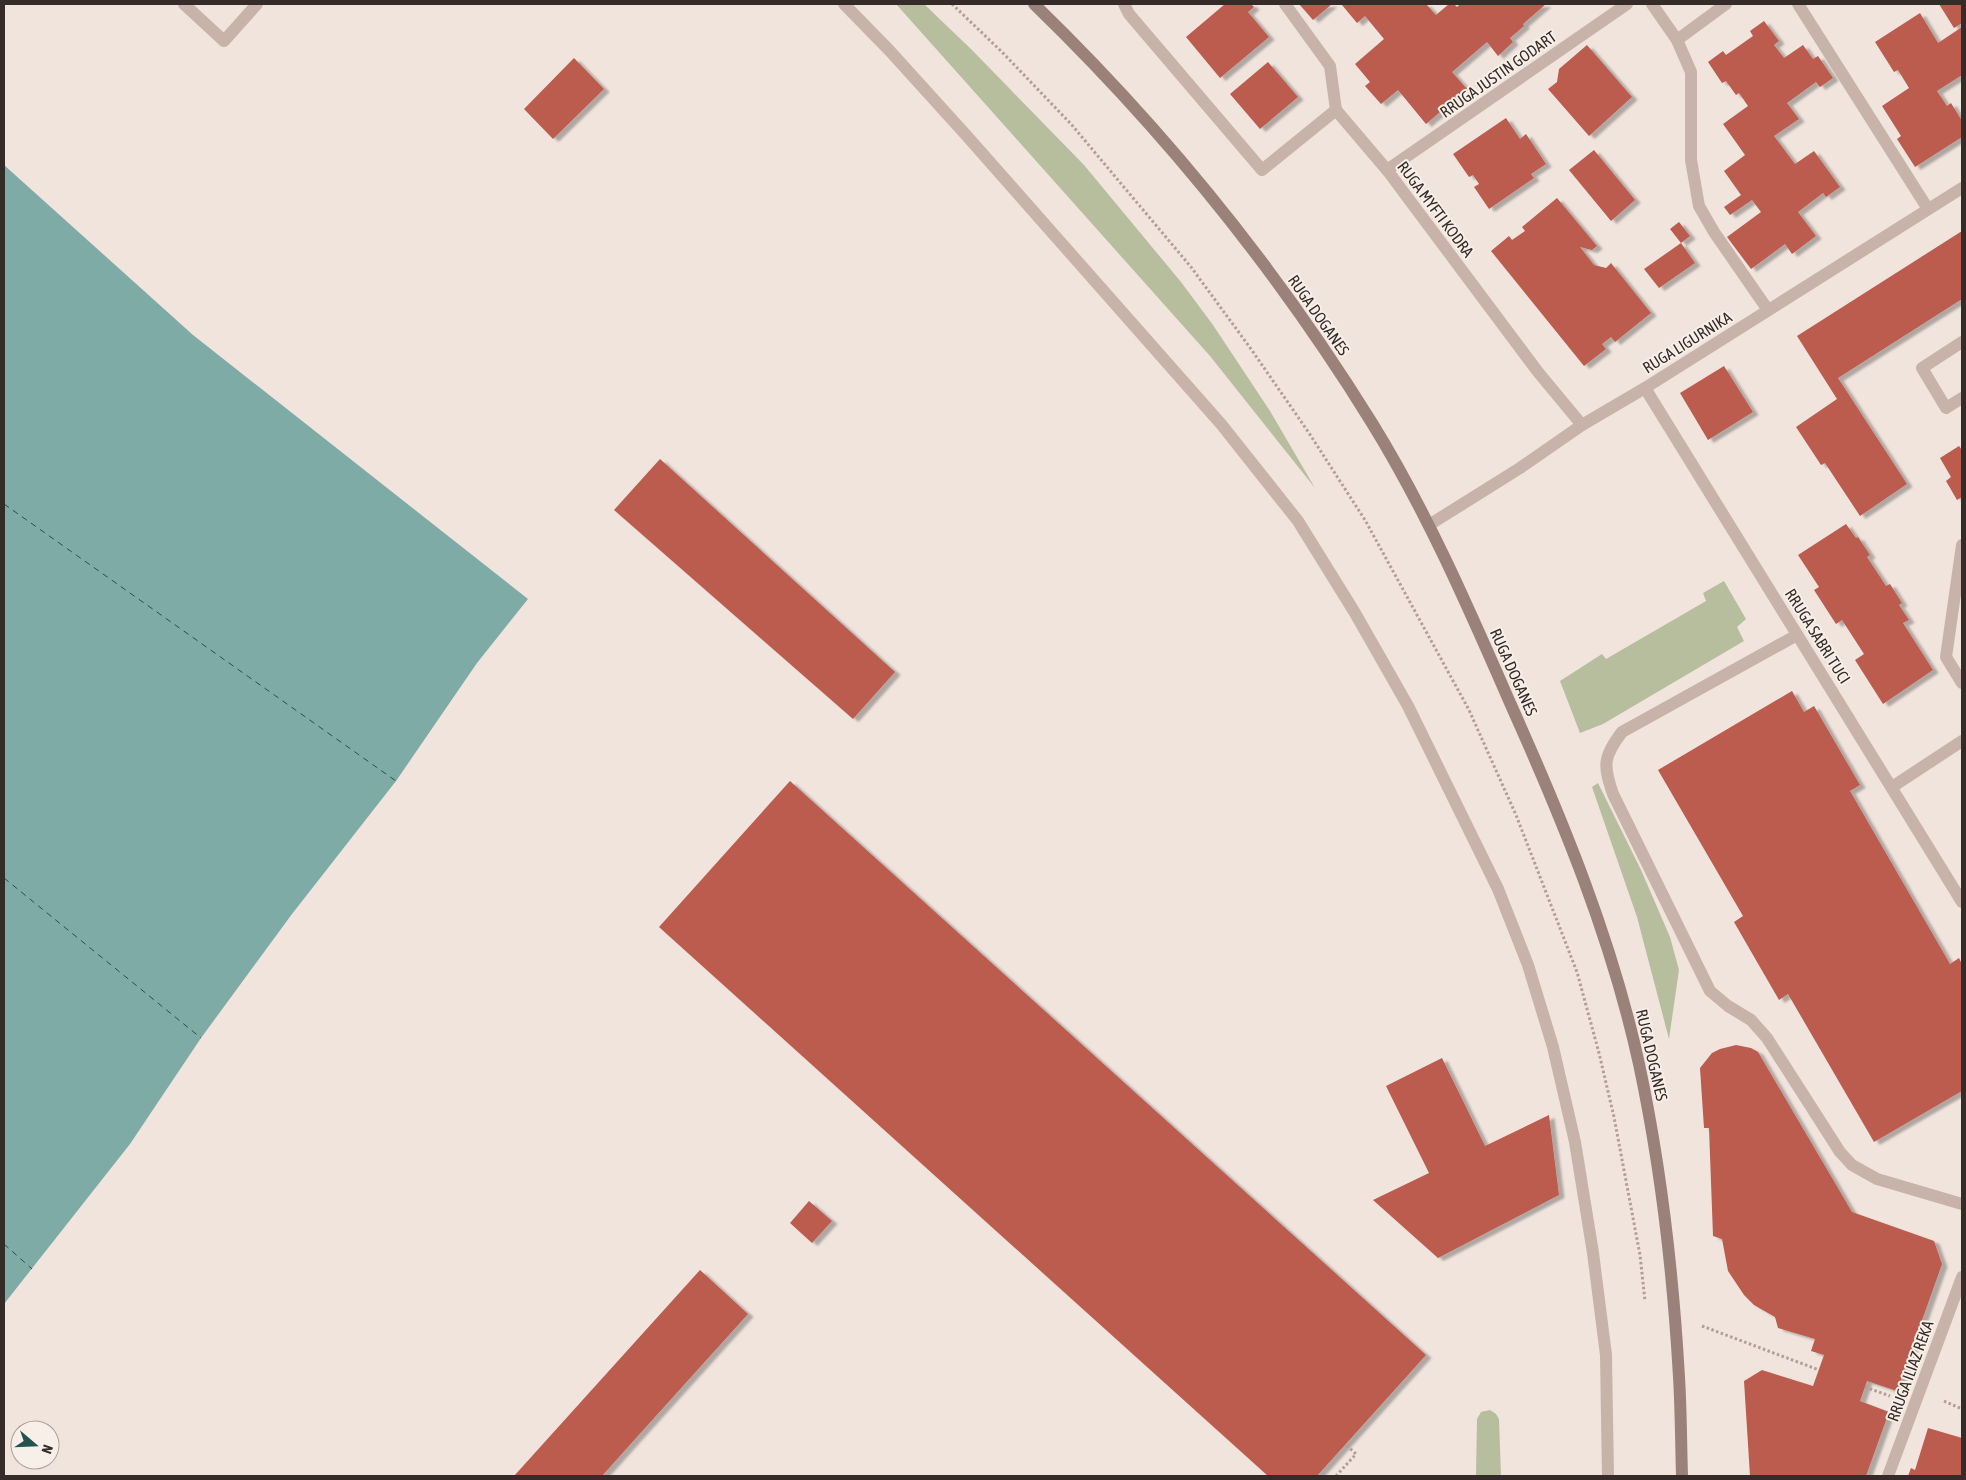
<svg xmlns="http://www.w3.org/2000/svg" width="1966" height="1480" viewBox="0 0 1966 1480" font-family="'Asap Condensed',sans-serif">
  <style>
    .green { fill: #b7be9e }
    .water { fill: #7eaba6 }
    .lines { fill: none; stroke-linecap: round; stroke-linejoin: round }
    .ferry { stroke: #225350; stroke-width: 1; stroke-dasharray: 6 5; stroke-linecap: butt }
    .building { fill: #bc5b4f; filter: url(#shadow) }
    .path { stroke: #b39d94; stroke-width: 3; stroke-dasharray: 2.5 2.5; stroke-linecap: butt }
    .lane { stroke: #c7b3a9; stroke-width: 12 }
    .street { stroke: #c7b3a9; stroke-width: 12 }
    .secondary { stroke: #9a827b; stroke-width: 12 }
    .labels { text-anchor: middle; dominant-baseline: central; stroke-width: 4; stroke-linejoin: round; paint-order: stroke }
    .street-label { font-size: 16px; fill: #352b29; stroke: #f8efe8 }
  </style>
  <defs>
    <filter id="shadow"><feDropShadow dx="5.5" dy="3" stdDeviation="1" flood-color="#0004"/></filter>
  </defs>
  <rect width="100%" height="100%" fill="#f0e4dd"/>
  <g class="green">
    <polygon points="896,4 924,4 972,50 1084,165 1181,282 1213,325 1270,411 1315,488 1210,356"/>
    <polygon points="1724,581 1746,619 1737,627 1744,641 1603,724 1580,733 1560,681 1602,654 1606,659 1706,601 1703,593"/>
    <polygon points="1598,783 1641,870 1670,937 1679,970 1669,1039 1637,917 1592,787"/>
    <polygon points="1490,1410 1496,1414 1499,1419 1501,1476 1476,1476 1477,1419 1481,1412"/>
  </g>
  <polygon class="water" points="4,165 193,335 528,599 477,663 396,781 292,914 201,1038 130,1144 4,1304"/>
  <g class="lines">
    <g class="ferry">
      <polyline points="4,504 396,781"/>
      <polyline points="4,878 201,1038"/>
      <polyline points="4,1244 32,1269"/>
    </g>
  </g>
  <g class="building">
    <polygon points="1225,4 1251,4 1254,7 1248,12 1269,37 1220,78 1186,37"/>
    <polygon points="1299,4 1332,4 1313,20"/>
    <polygon points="1343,4 1426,4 1436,15 1449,4 1454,4 1457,7 1460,4 1546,4 1523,24 1524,26 1510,38 1513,42 1498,56 1487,42 1452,72 1467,89 1426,124 1398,90 1381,104 1365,86 1370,82 1355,64 1384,39 1365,16 1357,23 1342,5"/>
    <polygon points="1939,4 1962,4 1962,23 1954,28"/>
    <polygon points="1920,13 1938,43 1962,27 1962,75 1937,91 1947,106 1951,103 1962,121 1962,137 1915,167 1897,139 1901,136 1882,106 1909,88 1898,70 1894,72 1875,42"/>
    <polygon points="1764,21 1779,41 1774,45 1784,58 1803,45 1813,59 1818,56 1833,78 1820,87 1816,82 1787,103 1799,119 1774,136 1795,164 1814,151 1840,187 1826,197 1823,193 1798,212 1816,236 1792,254 1785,244 1751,269 1727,237 1761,212 1752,200 1730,215 1724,207 1741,195 1724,171 1745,155 1723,124 1748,106 1739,93 1736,95 1726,81 1722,83 1708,62 1723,51 1726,55 1753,36 1750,31"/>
    <polygon points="1587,45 1632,97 1589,136 1548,89 1557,82 1559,69"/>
    <polygon points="574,58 604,89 553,139 524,109"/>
    <polygon points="1268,62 1298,97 1260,129 1230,94"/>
    <polygon points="1506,118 1520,139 1526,134 1546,164 1531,174 1534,178 1489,209 1474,187 1479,184 1473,175 1469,177 1453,154"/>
    <polygon points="1594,150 1635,200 1611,221 1569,170"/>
    <polygon points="1557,198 1597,246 1592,250 1580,247 1594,265 1606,268 1611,263 1651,313 1615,342 1611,337 1602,344 1606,349 1584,366 1491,251 1509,236 1512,240 1525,231 1522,227"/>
    <polygon points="1679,222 1690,236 1681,243 1670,229"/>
    <polygon points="1962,231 1962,299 1838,378 1907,484 1860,516 1825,463 1821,465 1796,427 1837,399 1797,336"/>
    <polygon points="1681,243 1695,263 1659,288 1644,269"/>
    <polygon points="1724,366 1753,412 1708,440 1680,393"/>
    <polygon points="1959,446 1962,450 1962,497 1957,500 1946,481 1951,477 1940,458"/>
    <polygon points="660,459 895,672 853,719 614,510"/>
    <polygon points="1846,524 1856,538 1858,537 1870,555 1867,557 1886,586 1890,584 1902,603 1899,605 1909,620 1903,623 1933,670 1883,704 1855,660 1864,654 1842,620 1836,624 1814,590 1819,587 1798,555"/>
    <polygon points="1792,691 1804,712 1814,706 1860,785 1850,791 1950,964 1959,958 1962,964 1962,1091 1874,1142 1788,994 1779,1000 1734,922 1743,916 1658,770"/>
    <polygon points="790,781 1426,1355 1317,1476 1268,1476 659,927"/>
    <polygon points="1736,1045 1751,1048 1758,1052 1852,1212 1934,1241 1942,1264 1897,1391 1867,1381 1860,1401 1889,1412 1866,1476 1750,1476 1744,1381 1762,1370 1813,1386 1824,1355 1811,1351 1815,1339 1778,1328 1775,1317 1754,1305 1744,1295 1728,1271 1722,1239 1713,1236 1709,1128 1704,1128 1700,1068 1712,1053 1720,1049"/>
    <polygon points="1442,1058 1485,1146 1549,1115 1559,1195 1438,1258 1373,1200 1429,1173 1386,1086"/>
    <polygon points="809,1201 832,1221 812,1243 790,1223"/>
    <polygon points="700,1270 748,1314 636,1438 602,1476 514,1476"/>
    <polygon points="1928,1428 1962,1438 1962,1476 1908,1476 1911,1468 1915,1470"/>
  </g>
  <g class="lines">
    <g class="path">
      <polyline points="952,4 1002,52 1071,124 1191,267 1251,349 1309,433 1365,520 1469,710 1516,815 1577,972 1599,1053 1614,1117 1640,1255 1645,1301"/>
      <polyline points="1702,1326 1819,1370"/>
      <polyline points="1865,1387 1890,1396"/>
      <polyline points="1944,1401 1962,1409"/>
      <polyline points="1336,1476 1356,1454 1345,1444"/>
    </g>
    <g class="lane">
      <polyline points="184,4 224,41 257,4"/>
      <polyline points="1962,342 1922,368 1946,408 1962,398"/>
      <polyline points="1962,545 1946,657 1962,683"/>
      <polyline points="1892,787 1962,741"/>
    </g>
    <g class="street">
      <polyline points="844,4 889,50 966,135 1221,424 1298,521 1355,613 1408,706 1498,889 1528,965 1553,1047 1575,1142 1593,1253 1606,1355 1608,1476"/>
      <polyline points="1124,4 1129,14 1262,170 1336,110"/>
      <polyline points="1285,4 1330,66 1336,110 1387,170 1538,372 1582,425"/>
      <polyline points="1652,4 1677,40 1691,72 1691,160 1699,206 1714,232 1768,310"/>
      <polyline points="1798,4 1928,209"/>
      <polyline points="1677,40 1726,4"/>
      <polyline points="1387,170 1627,4"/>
      <polyline points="1645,388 1962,902"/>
      <polyline points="1429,525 1520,468 1582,425 1645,388 1962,188"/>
      <path d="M1797,635l-175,97c-19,25 -19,33 -9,62l97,197 18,15 23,14 16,18 73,114 12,13 25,14 85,25"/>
      <polyline points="1888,1476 1962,1277"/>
    </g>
    <path class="secondary" d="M1034,4c128,124 244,267 338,419 55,89 97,186 139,282 52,116 101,235 128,359 22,103 34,208 40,313 2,33 2,66 3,99"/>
  </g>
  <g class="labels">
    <g class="street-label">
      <text transform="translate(1498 74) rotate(-35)">RRUGA JUSTIN GODART</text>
      <text transform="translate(1436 209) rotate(53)">RUGA MYFTI KODRA</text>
      <text transform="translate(1319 315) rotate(55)">RUGA DOGANES</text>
      <text transform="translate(1687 342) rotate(-32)">RUGA LIGURNIKA</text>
      <text transform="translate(1818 636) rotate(58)">RRUGA SABRI TUCI</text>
      <text transform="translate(1514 672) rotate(66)">RUGA DOGANES</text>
      <text transform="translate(1652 1055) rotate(77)">RUGA DOGANES</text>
      <text transform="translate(1910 1371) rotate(-70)">RRUGA ILIAZ REKA</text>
    </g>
  </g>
  <rect width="1966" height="1480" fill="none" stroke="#352b29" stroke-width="10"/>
  <g transform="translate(35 1445) rotate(109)"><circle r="24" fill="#f8efe8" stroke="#aaa19c"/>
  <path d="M0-4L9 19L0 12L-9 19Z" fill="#225350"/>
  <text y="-8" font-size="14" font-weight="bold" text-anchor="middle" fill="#352b29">N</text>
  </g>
</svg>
